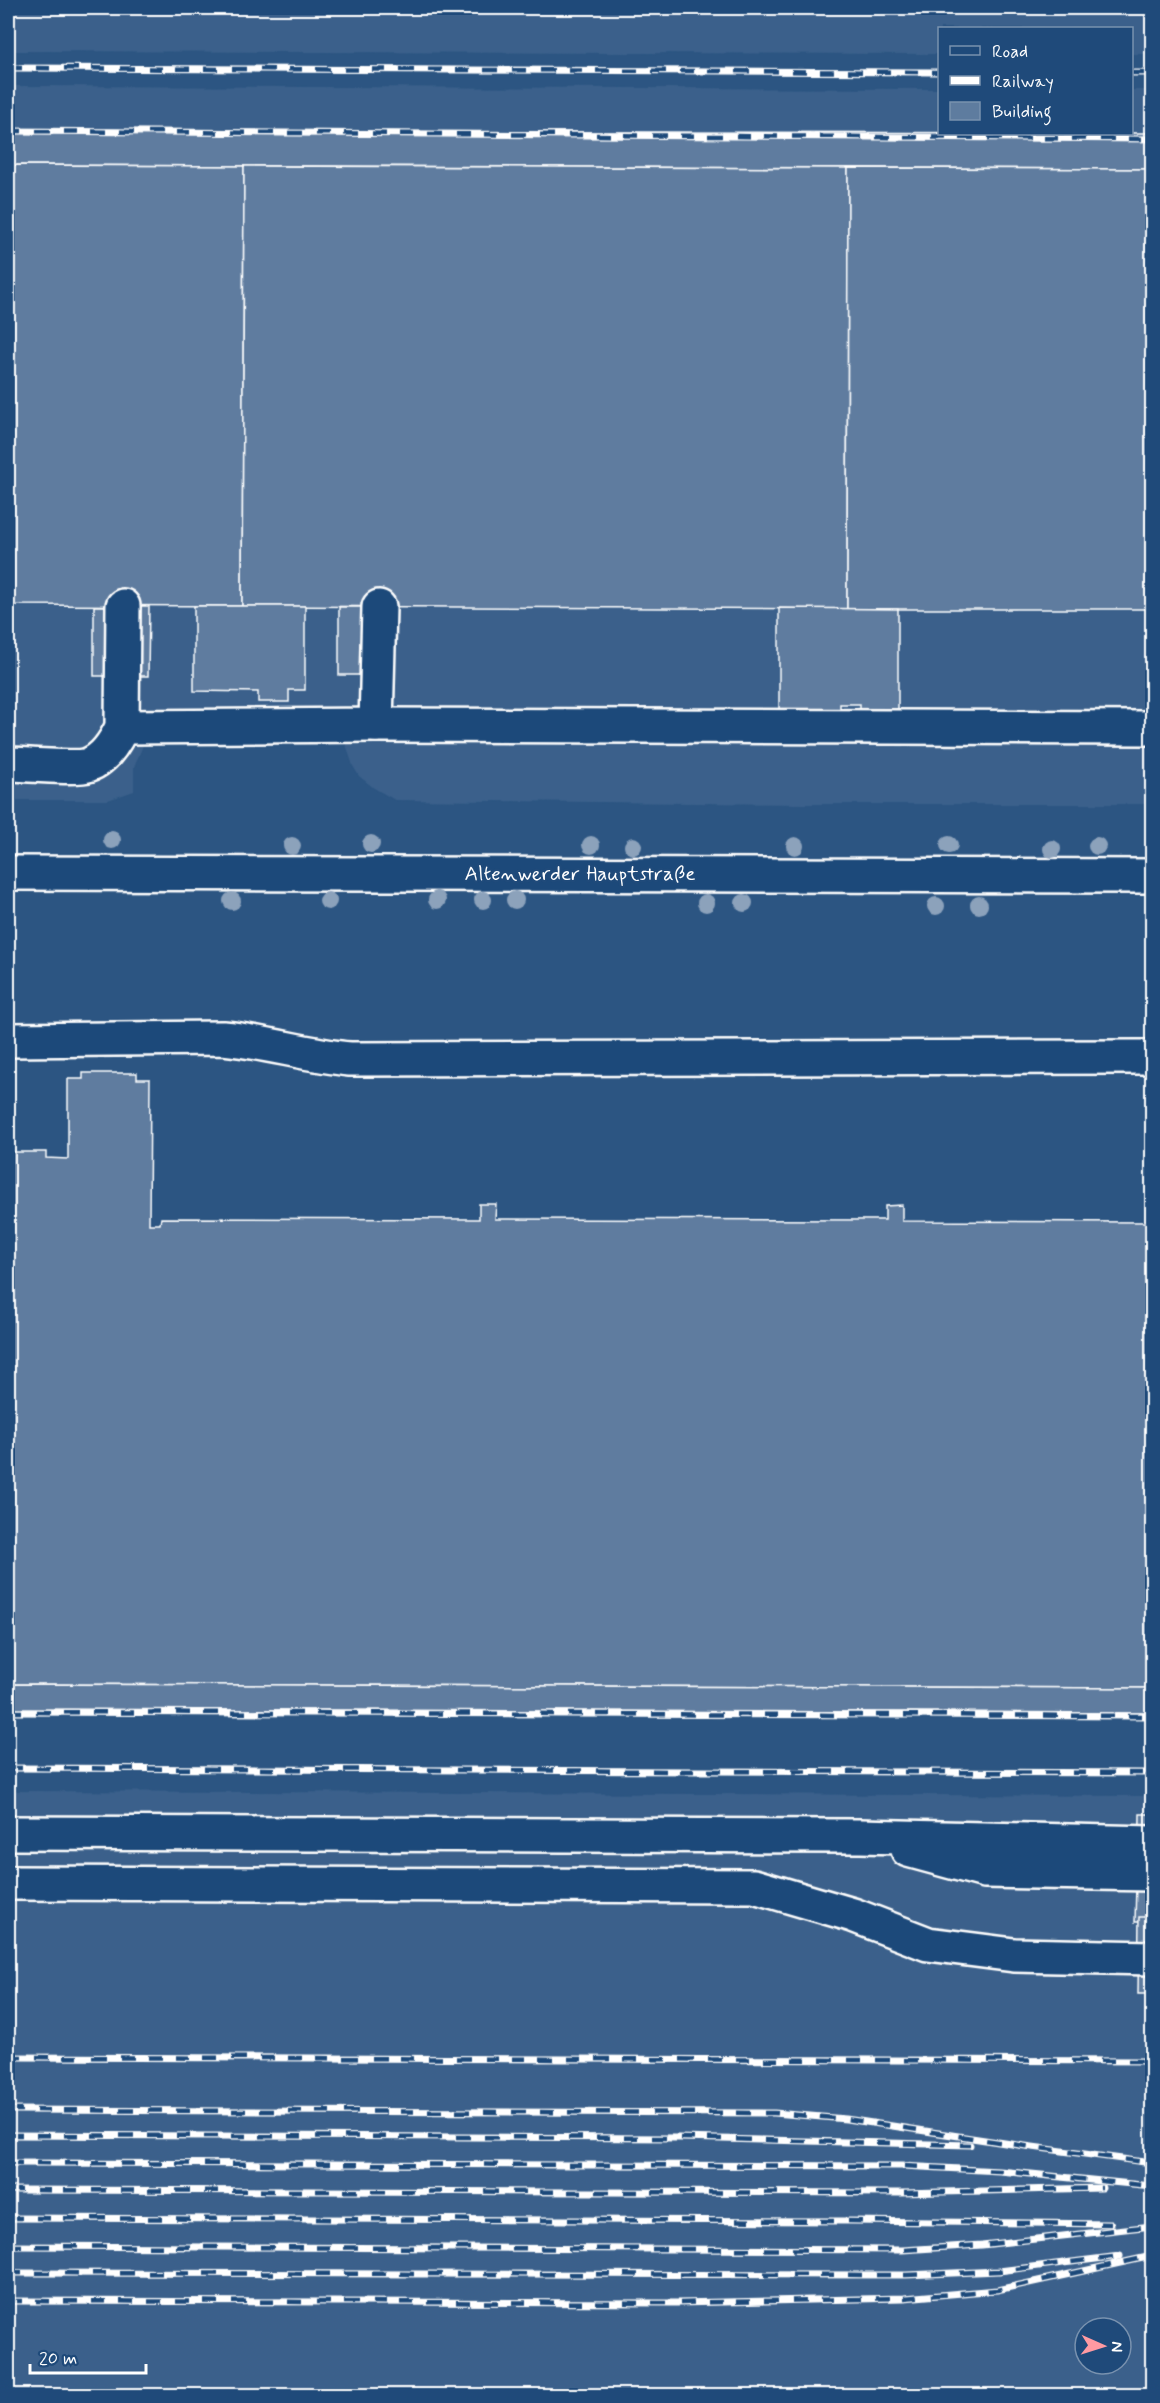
<svg xmlns="http://www.w3.org/2000/svg" width="1160" height="2403" viewBox="0 0 1160 2403" font-family="Mynerve,sans-serif">
  <style>
    .built { fill: #3b618b; fill-rule: evenodd }
    .building { fill: #5e7c9f; stroke: #fff; stroke-width: 1.5 }
    .lines { fill: none; stroke-linecap: round; stroke-linejoin: round }
    .minor-casing { stroke: #fff; stroke-width: 38 }
    .minor { stroke: #1f4a7a; stroke-width: 33 }
    .rail-casing { stroke: #fff; stroke-width: 7 }
    .rail { stroke: #1f4a7a; stroke-width: 4.5; stroke-dasharray: 14; stroke-linecap: butt }
    .tree { fill: #8ca2bb }
    .labels { text-anchor: middle; dominant-baseline: central; stroke-width: 5; stroke-linejoin: round; paint-order: stroke }
    .street-label { font-size: 21px; fill: #fff; stroke: #1f4a7a }
  </style>
  <rect width="100%" height="100%" fill="#2c5582"/>
  <filter id="ink" filterUnits="userSpaceOnUse"><feTurbulence type="fractalNoise" baseFrequency=".0167" numOctaves="2"/><feDisplacementMap in="SourceGraphic" scale="12" xChannelSelector="R" yChannelSelector="G"/><feConvolveMatrix kernelMatrix="1 2 1 2 8 2 1 2 1" color-interpolation-filters="sRGB"/></filter>
  <g filter="url(#ink)">
    <g class="built">
      <polygon points="8,8 1152,8 1152,54 1132,54 1132,28 940,28 939,54 8,51"/>
      <polygon points="8,86 939,89 940,134 1132,134 1132,90 1152,90 1152,804 807,804 395,800 374,788 359,776 353,766 345,741 144,743 134,767 134,791 108,800 8,800"/>
      <path d="M8,1791l1144,5v599l-1144,1zM1085,2328h36v36h-36z"/>
    </g>
    <g class="building">
      <polygon points="8,131 1152,133 1152,169 8,165"/>
      <polygon points="8,165 244,166 242,606 8,605"/>
      <polygon points="244,166 848,168 847,609 242,606"/>
      <polygon points="848,168 1152,169 1152,609 847,609"/>
      <polygon points="94,606 149,606 148,676 94,676"/>
      <polygon points="194,606 305,606 305,690 289,690 289,702 258,702 258,692 194,691"/>
      <rect x="339" y="607" width="53" height="68"/>
      <polygon points="779,608 898,609 898,714 860,713 860,704 840,704 840,713 779,713"/>
      <polygon points="83,1073 137,1073 137,1079 150,1079 149,1224 160,1224 161,1218 479,1219 479,1204 496,1204 495,1219 885,1220 885,1206 902,1205 902,1221 1152,1222 1152,1688 8,1684 8,1152 46,1152 46,1158 68,1159 68,1079 83,1079"/>
      <polygon points="8,1684 1152,1688 1152,1713 8,1709"/>
      <polygon points="1140,1814 1152,1814 1152,1891 1139,1891"/>
      <polygon points="1136,1885 1152,1886 1152,1922 1135,1922"/>
      <polygon points="1139,1917 1152,1917 1152,1994 1138,1994"/>
    </g>
    <g class="lines">
      <g class="minor-casing">
        <g id="minor">
          <polyline points="376,725 1152,728"/>
          <polyline points="122,727 376,725 379,607"/>
          <path d="M8,764c15,0 69,5 80,1 17,-6 27,-23 34,-38l1,-121"/>
          <polyline points="8,873 1152,876"/>
          <path d="M8,1040l215,-2c43,4 84,17 127,21l802,-2"/>
          <polyline points="8,1833 860,1836 1152,1843"/>
          <polyline points="908,1850 985,1871 1152,1874"/>
          <polyline points="8,1883 754,1886 853,1915 928,1944 1014,1955 1152,1958"/>
        </g>
      </g>
      <use href="#minor" class="minor"/>
      <g class="rail-casing">
        <g id="rail">
          <polyline points="8,68 940,72"/>
          <polyline points="1132,73 1152,73"/>
          <polyline points="8,131 1152,139"/>
          <polyline points="8,1712 1152,1716"/>
          <polyline points="8,1768 1152,1773"/>
          <polyline points="8,2057 1152,2061"/>
          <polyline points="8,2110 774,2113 846,2119 1025,2146 1152,2163"/>
          <polyline points="8,2135 679,2138 970,2145"/>
          <polyline points="8,2163 902,2166 1000,2171 1152,2186"/>
          <polyline points="8,2190 901,2193 1102,2188"/>
          <polyline points="8,2218 849,2221 1111,2224"/>
          <polyline points="8,2246 902,2250 982,2245 1152,2226"/>
          <polyline points="8,2273 906,2275 999,2271 1120,2256"/>
          <polyline points="8,2301 676,2303 904,2298 997,2290 1152,2256"/>
        </g>
      </g>
      <use href="#rail" class="rail"/>
    </g>
    <g class="tree">
      <circle cx="112" cy="840" r="9"/>
      <circle cx="371" cy="844" r="9"/>
      <circle cx="591" cy="845" r="9"/>
      <circle cx="949" cy="845" r="9"/>
      <circle cx="292" cy="846" r="9"/>
      <circle cx="633" cy="846" r="9"/>
      <circle cx="795" cy="846" r="9"/>
      <circle cx="1097" cy="846" r="9"/>
      <circle cx="1052" cy="849" r="9"/>
      <circle cx="437" cy="900" r="9"/>
      <circle cx="483" cy="900" r="9"/>
      <circle cx="515" cy="900" r="9"/>
      <circle cx="232" cy="901" r="9"/>
      <circle cx="328" cy="901" r="9"/>
      <circle cx="706" cy="903" r="9"/>
      <circle cx="744" cy="903" r="9"/>
      <circle cx="979" cy="905" r="9"/>
      <circle cx="936" cy="906" r="9"/>
    </g>
  </g>
  <g class="labels">
    <g class="street-label">
      <text x="580" y="874">Altenwerder Hauptstraße</text>
    </g>
  </g>
  <rect width="1160" height="2403" fill="none" stroke="#1f4a7a" stroke-width="30"/>
  <rect x="15" y="15" width="1130" height="2373" fill="none" stroke="#fff" stroke-width="2" filter="url(#ink)"/>
  <rect x="938" y="27" width="195" height="108" fill="#1f4a7a" stroke="#7992af" stroke-width="1.5"/>
  <rect x="950" y="46" width="30" height="9" fill="#1f4a7a" stroke="#7992af" stroke-width="1.5"/>
  <text x="992" y="57" font-size="18" fill="#ffffff">Road</text>
  <rect x="950" y="76" width="30" height="9" fill="#ffffff" stroke="#7992af" stroke-width="1.5"/>
  <text x="992" y="87" font-size="18" fill="#ffffff">Railway</text>
  <rect x="950" y="102" width="30" height="18" fill="#5e7c9f" stroke="#7992af" stroke-width="1.5"/>
  <text x="992" y="117" font-size="18" fill="#ffffff">Building</text>
  <g transform="translate(1103 2346) rotate(93)"><circle r="28" fill="#1f4a7a" stroke="#7992af" stroke-width="1.5"/>
  <path d="M0-4.5L10 22L0 15L-10 22Z" fill="#ff9aa2"/>
  <text y="-9" font-size="16" font-weight="bold" text-anchor="middle" fill="#ffffff">N</text>
  </g>
  <path d="M30 2364v9h116v-9" fill="none" stroke="#ffffff" stroke-width="3"/>
  <text x="39" y="2364" font-size="18" fill="#ffffff" stroke="#1f4a7a" stroke-width="4.5" paint-order="stroke">20 m</text>
</svg>
